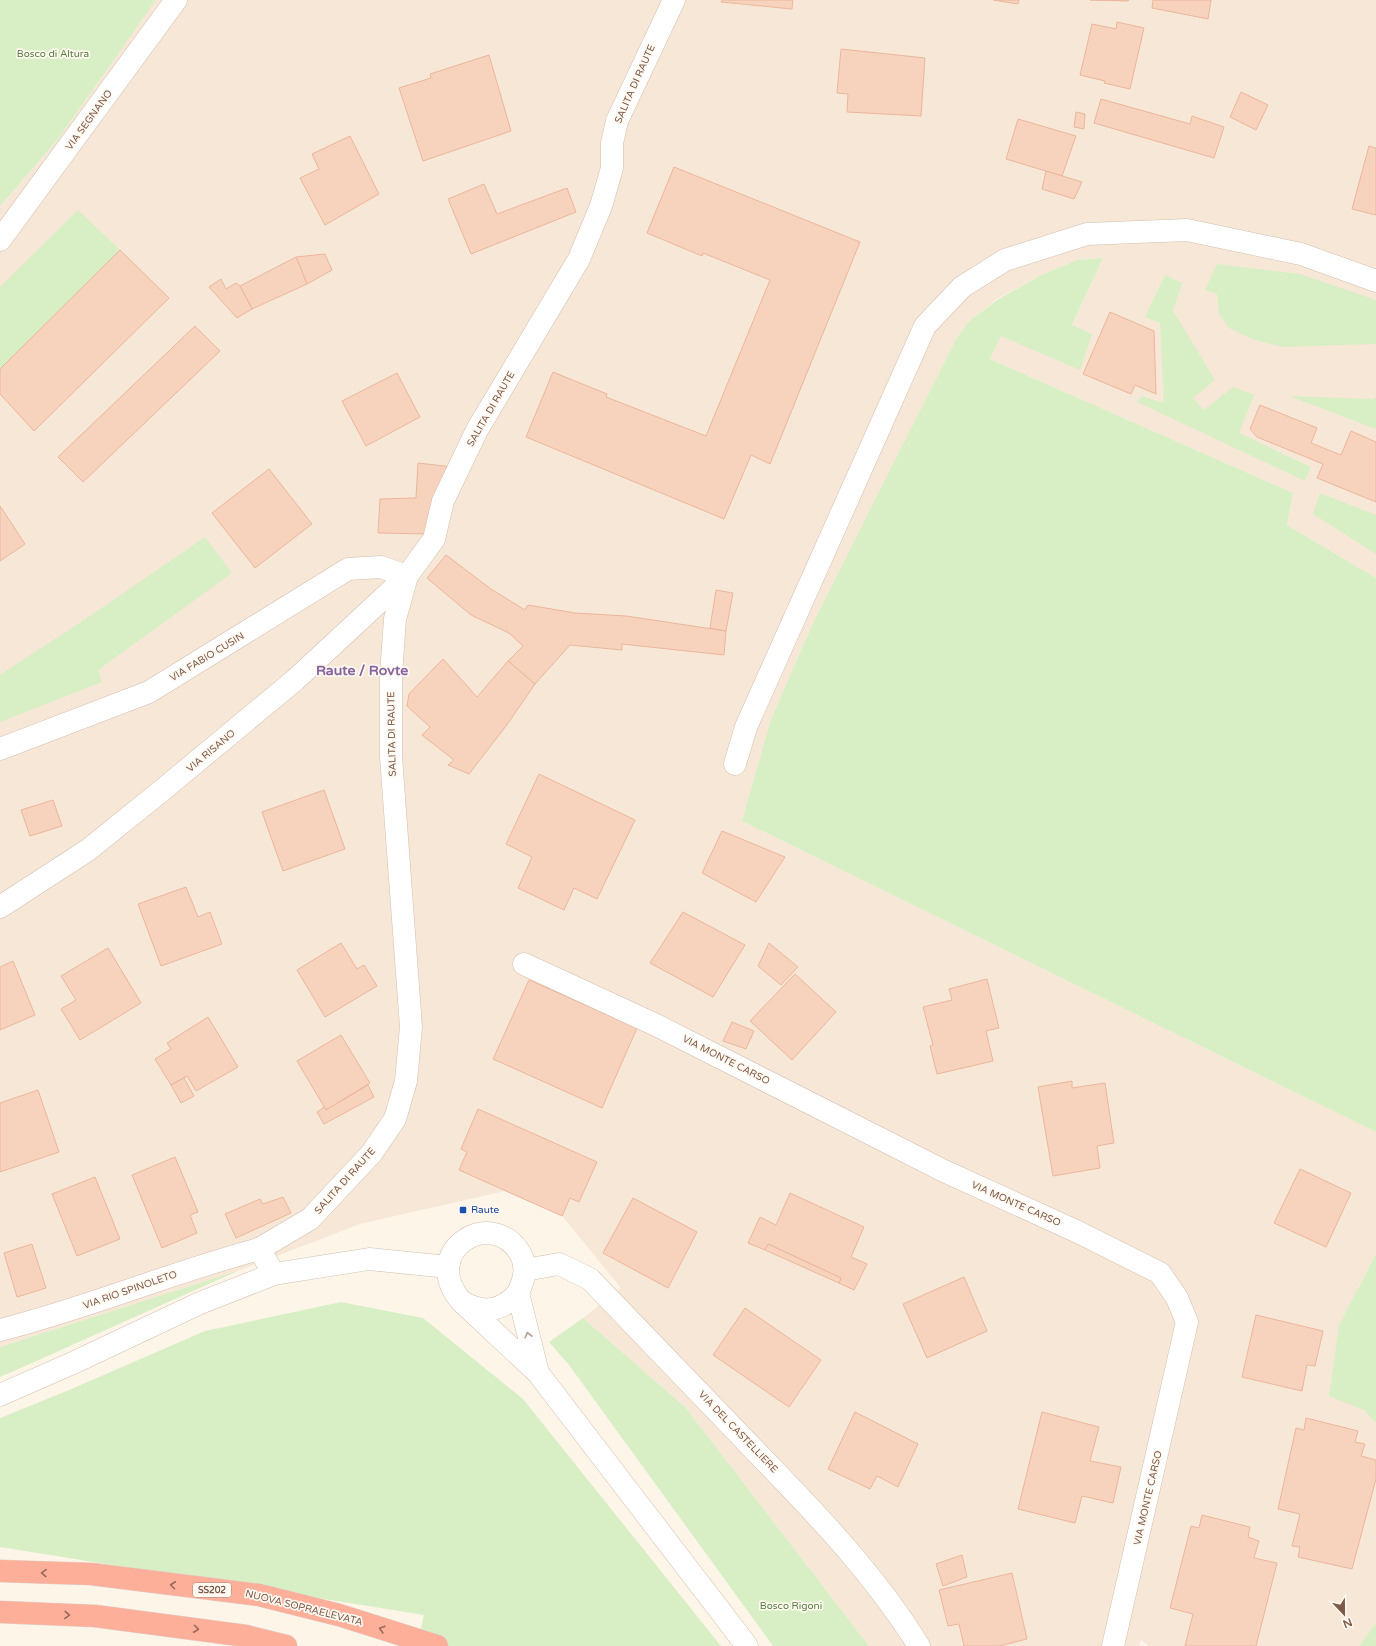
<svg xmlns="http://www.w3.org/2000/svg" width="1376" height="1646" viewBox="0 0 1376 1646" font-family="'Varela Round',sans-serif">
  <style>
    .residential { fill: #f7e7d6 }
    .green { fill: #d8efc5 }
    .building { fill: #f7d2bd; stroke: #ecb69c }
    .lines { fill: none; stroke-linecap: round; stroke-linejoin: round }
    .minor-casing { stroke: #d5beaf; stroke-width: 23 }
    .highway-casing { stroke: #ddd4d0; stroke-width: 23 }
    .minor { stroke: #fff; stroke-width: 22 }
    .highway { stroke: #feaf9a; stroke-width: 22 }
    .oneway { stroke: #b19b92 }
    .oneway2 { stroke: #976a59 }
    .transit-dot { fill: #1a4fb4; stroke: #fff9f1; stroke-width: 1.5 }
    .labels { text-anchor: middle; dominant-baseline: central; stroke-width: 3.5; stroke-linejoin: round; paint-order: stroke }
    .shield { fill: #fff9f1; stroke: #a4897b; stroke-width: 1 }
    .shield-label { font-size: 9px; font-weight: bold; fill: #7d5949 }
    .park-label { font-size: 10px; fill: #527e3c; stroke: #fff9f1 }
    .street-label { font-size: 10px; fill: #7d5949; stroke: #fff9f1 }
    .transit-label { font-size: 10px; fill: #164399; stroke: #fff9f1; text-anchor: start }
    .district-label { font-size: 14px; font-weight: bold; fill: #8965a0; stroke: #fff9f1 }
  </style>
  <rect width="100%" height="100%" fill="#fef5e9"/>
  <polygon class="residential" points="156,0 1376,0 1376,578 1287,525 1293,493 990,359 1001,335 1080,369 1072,326 1103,258 1077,260 1041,275 997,299 969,321 956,339 814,621 771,719 742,821 1376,1132 1376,1254 1339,1325 1364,1410 1376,1423 1376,1623 1359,1646 1149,1646 1141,1640 1139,1646 869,1646 685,1407 583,1318 621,1288 562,1216 505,1191 360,1224 240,1270 0,1347 0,206 58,139"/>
  <g class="green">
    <polygon points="0,0 156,0 58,139 0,206"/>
    <polygon points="78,210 120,250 0,369 0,287"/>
    <polygon points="1103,258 1072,325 1092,334 1080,370 1001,336 990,359 1293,493 1287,525 1376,578 1376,1132 742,821 771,719 814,621 956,339 969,321 997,300 1041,275 1077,260"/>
    <polygon points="1217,264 1300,274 1376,300 1376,344 1282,347 1252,339 1229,328 1219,314 1217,294 1205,290"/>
    <polygon points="1165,275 1182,283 1173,311 1215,380 1193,398 1204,410 1233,387 1254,395 1239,433 1311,467 1305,481 1137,402 1141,396 1164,403 1160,323 1145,317"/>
    <polygon points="1289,396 1374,399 1376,396 1376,429"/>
    <polygon points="1320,493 1376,515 1376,554 1313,514"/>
    <polygon points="205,537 232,573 98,670 102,682 0,722 0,675 87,618"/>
    <polygon points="1376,1254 1376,1423 1364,1410 1329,1396 1339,1325"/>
    <polygon points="240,1270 23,1367 0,1377 0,1347"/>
    <polygon points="341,1302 423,1318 523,1399 721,1646 417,1646 424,1615 0,1547 0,1418 69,1390 205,1331"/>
    <polygon points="583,1318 685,1407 869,1646 773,1646 569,1365 549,1342"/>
    <polygon points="1376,1623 1376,1646 1359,1646"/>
  </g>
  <g class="building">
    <polygon points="722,0 793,0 792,9 721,2"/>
    <polygon points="993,0 1019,0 1018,4"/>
    <polygon points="1090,0 1129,0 1128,1"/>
    <polygon points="1153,0 1211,0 1208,19 1152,8"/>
    <polygon points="1117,22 1144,28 1130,89 1104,83 1105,81 1080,75 1092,24 1116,29"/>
    <polygon points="841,49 925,58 921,116 847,112 848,94 837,93"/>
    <polygon points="489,55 511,131 423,161 399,88 431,78 430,74"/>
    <polygon points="1241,92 1268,105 1256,130 1230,117"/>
    <polygon points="1101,99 1190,124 1192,116 1224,127 1214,158 1094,123"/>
    <polygon points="1076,112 1085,114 1084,129 1074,127"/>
    <polygon points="1018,119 1076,136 1062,176 1006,159"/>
    <polygon points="350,136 379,194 325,225 300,178 319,169 312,154"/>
    <polygon points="1369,146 1376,148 1376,215 1352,209"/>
    <polygon points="674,167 860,242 770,464 751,455 724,519 526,437 553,372 607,394 606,397 706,436 770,280 703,253 702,256 647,233"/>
    <polygon points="1046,171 1082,182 1074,199 1042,189"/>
    <polygon points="484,184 497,214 567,188 576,212 471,254 448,199"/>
    <polygon points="120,250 169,298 34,431 0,394 0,369"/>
    <polygon points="325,254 332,270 307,284 296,257"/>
    <polygon points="296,257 307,284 252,309 240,286"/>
    <polygon points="221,279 226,289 236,283 240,286 252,309 237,318 209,287"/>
    <polygon points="1110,312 1154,331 1156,394 1135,385 1131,394 1083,374"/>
    <polygon points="195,326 220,351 83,482 58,457"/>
    <polygon points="397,373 420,417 366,446 342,401"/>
    <polygon points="1260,405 1317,428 1311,443 1341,455 1351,431 1376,442 1376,502 1317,478 1323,464 1257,437 1250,429"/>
    <polygon points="418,463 453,467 426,534 378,533 380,499 416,498"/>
    <polygon points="269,469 312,524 255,568 212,513"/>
    <polygon points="0,506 25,544 0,561"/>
    <polygon points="446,555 491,589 525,610 528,605 575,613 626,616 726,631 724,655 622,644 622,650 570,645 535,684 508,661 523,646 509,633 471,615 427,578"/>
    <polygon points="716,590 733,593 726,631 710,628"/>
    <polygon points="443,659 477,697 508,661 535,684 506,726 469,774 448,765 454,760 422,735 430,727 407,706 409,694"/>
    <polygon points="539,774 635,820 597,899 574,888 564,910 518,888 532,857 506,844"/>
    <polygon points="324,790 345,849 283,871 262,812"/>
    <polygon points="53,800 62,826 30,836 21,810"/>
    <polygon points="722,831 785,857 756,902 702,873"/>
    <polygon points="186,887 198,917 210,912 222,944 161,966 138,904"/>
    <polygon points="683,912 745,945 713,997 650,963"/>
    <polygon points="341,943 357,969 364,965 377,986 325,1017 297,970"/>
    <polygon points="769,943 798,967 781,985 758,966"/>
    <polygon points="108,948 141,1003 80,1040 61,1009 76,1000 61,976"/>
    <polygon points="13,961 35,1015 0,1030 0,967"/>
    <polygon points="795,974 836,1012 792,1060 750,1021"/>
    <polygon points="987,979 999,1028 986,1031 993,1061 937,1074 930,1046 933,1045 923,1007 952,1000 949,989"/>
    <polygon points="529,980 637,1028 602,1108 493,1059"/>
    <polygon points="208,1017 238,1067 196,1091 187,1076 171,1085 155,1059 171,1049 167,1043"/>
    <polygon points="732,1022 754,1031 746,1049 723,1041"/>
    <polygon points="341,1035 370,1083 326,1110 297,1061"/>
    <polygon points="184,1078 194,1096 181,1103 171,1085"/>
    <polygon points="1072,1081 1072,1088 1105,1083 1114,1143 1097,1146 1100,1168 1053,1176 1038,1087"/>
    <polygon points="368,1085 374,1097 324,1124 317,1112 324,1107 326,1110"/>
    <polygon points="38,1090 59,1152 0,1172 0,1103"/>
    <polygon points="478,1109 597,1162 579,1202 570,1198 562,1216 459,1170 467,1152 461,1149"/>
    <polygon points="175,1157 198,1212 190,1215 197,1233 162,1248 132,1175"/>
    <polygon points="1300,1169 1351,1193 1326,1247 1274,1223"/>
    <polygon points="95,1177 120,1239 77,1256 52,1194"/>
    <polygon points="790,1193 864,1227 851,1257 867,1264 854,1290 839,1283 841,1278 768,1244 765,1250 748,1243 760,1217 776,1225"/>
    <polygon points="283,1197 291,1213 236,1238 225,1214 260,1199 263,1204"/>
    <polygon points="633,1198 697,1232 668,1288 603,1253"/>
    <polygon points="32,1244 46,1288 17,1297 4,1253"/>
    <polygon points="768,1244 841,1278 839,1283 765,1250"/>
    <polygon points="964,1277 987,1331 927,1358 903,1304"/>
    <polygon points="745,1308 821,1360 789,1407 713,1355"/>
    <polygon points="1256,1315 1323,1331 1315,1366 1307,1365 1302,1391 1242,1377"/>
    <polygon points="855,1412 918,1444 898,1487 877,1476 870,1489 828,1469"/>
    <polygon points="1042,1412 1099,1427 1090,1461 1121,1467 1113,1503 1082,1496 1075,1523 1018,1509"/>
    <polygon points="1306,1418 1358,1431 1355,1442 1365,1444 1361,1456 1376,1460 1376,1479 1352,1569 1298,1557 1300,1547 1292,1546 1300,1514 1278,1509 1296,1428 1304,1430"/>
    <polygon points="1202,1515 1250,1527 1248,1537 1259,1541 1254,1558 1277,1563 1256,1646 1185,1646 1193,1614 1170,1608 1191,1526 1199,1528"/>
    <polygon points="962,1555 967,1577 943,1586 936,1564"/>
    <polygon points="1012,1573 1027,1639 999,1646 964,1646 959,1624 948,1626 939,1590"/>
  </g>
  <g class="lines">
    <g class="minor-casing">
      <g id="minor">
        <polyline points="0,240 176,0"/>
        <polyline points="0,749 149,692 348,569 381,567 407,576 295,680 160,792 88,850 0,907"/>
        <polyline points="735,764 746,727 925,326 962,287 1005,260 1087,234 1187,230 1301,254 1376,281"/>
        <polyline points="524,964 656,1025 944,1171 1078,1232 1160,1273 1177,1298 1187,1322 1113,1646"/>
        <path d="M525,1270l34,-6 31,15c59,61 118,122 176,183 56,58 111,116 153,184"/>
        <polyline points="274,1274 259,1249 310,1219 371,1154 395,1119 406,1081 411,1027 391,757 391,675 395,619 407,576 434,539 443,501 477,430 579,259 601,206 612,168 612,143 617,121 674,0"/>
        <path d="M464,1303c21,11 38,8 54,-10"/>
        <path d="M0,1330c88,-22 172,-58 259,-81"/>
        <path d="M538,1373l-20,-80c6,-13 10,-26 2,-40 -29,-47 -101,-2 -59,48l77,72 209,273"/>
        <polyline points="0,1395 75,1362 200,1303 274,1274 369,1259 448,1267"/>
      </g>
    </g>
    <g class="highway-casing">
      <g id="highway">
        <polyline points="0,1571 91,1574 259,1595 339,1615 437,1646"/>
        <polyline points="0,1612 95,1616 246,1636 286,1646"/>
      </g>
    </g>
    <use href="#minor" class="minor"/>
    <use href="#highway" class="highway"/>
  </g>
  <defs><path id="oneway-chevron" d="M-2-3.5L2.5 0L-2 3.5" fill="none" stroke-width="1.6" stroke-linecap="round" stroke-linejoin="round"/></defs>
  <use class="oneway" href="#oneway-chevron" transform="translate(528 1335) rotate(-104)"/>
  <g class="oneway2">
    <use href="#oneway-chevron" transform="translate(44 1573) rotate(-178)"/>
    <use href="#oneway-chevron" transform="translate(173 1585) rotate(-173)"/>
    <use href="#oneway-chevron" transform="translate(67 1615) rotate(2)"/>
    <use href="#oneway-chevron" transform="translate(196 1629) rotate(8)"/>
    <use href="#oneway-chevron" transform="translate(382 1629) rotate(-163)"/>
  </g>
  <rect class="transit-dot" x="459" y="1206" width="8" height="8" rx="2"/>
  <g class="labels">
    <rect class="shield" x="193" y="1583" width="38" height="14" rx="3"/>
    <g class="shield-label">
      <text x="212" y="1590">SS202</text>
    </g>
    <g class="park-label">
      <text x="53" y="54">Bosco di Altura</text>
      <text x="791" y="1606">Bosco Rigoni</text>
    </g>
    <g class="street-label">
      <text transform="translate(635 84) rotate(-66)">SALITA DI RAUTE</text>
      <text transform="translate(89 120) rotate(-54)">VIA SEGNANO</text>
      <text transform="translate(491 409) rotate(-60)">SALITA DI RAUTE</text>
      <text transform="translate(207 657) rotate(-31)">VIA FABIO CUSIN</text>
      <text transform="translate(392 734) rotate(-91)">SALITA DI RAUTE</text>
      <text transform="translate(211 751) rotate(-40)">VIA RISANO</text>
      <text transform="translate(726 1060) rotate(27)">VIA MONTE CARSO</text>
      <text transform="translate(345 1181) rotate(-48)">SALITA DI RAUTE</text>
      <text transform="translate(1016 1204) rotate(24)">VIA MONTE CARSO</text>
      <text transform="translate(130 1290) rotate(-19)">VIA RIO SPINOLETO</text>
      <text transform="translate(738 1432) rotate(46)">VIA DEL CASTELLIERE</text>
      <text transform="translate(1148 1498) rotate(-77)">VIA MONTE CARSO</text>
      <text transform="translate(304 1608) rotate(14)">NUOVA SOPRAELEVATA</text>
    </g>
    <g class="transit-label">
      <text x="471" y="1210">Raute</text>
    </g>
    <g class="district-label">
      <text x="362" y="670">Raute / Rovte</text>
    </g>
  </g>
  <g transform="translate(1344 1614) rotate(158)" stroke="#fff9f1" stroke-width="3" paint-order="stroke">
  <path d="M0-3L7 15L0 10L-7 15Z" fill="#7d5949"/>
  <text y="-6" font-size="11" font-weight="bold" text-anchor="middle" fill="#7d5949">N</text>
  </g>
</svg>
